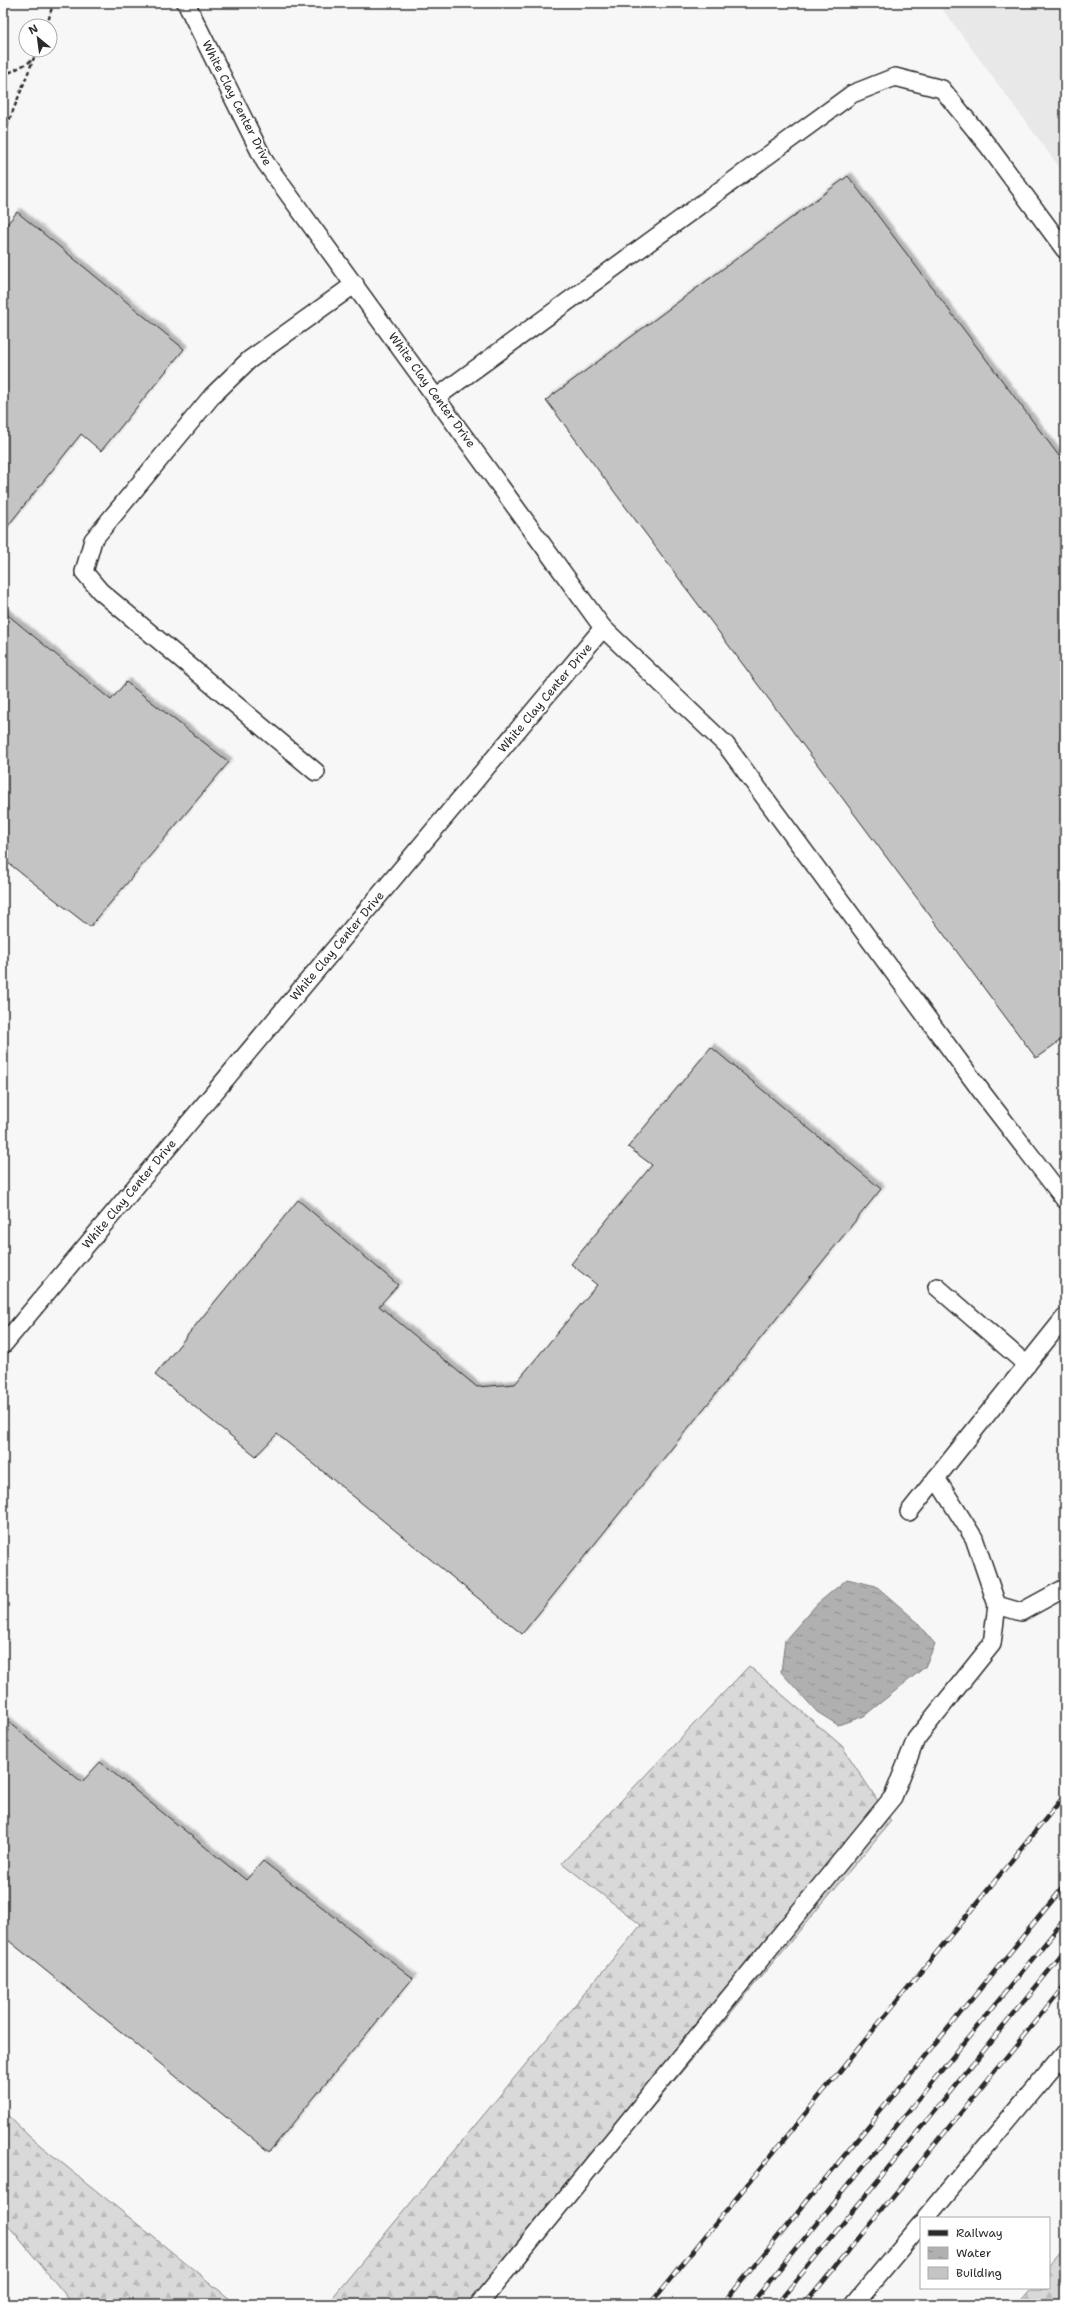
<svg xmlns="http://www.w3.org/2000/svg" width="1068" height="2307" viewBox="0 0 1068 2307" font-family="'Shantell Sans',sans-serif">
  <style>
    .built { fill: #e8e8e8 }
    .forest { fill: url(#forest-firs); stroke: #828282 }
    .water { fill: url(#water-ripples); stroke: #7b7b7b }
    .building { fill: #c4c4c4; stroke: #2b2b2b; filter: url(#shadow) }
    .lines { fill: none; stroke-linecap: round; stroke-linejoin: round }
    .service-casing { stroke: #2b2b2b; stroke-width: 20 }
    .path { stroke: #2b2b2b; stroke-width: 2.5; stroke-dasharray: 4 3; stroke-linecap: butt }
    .service { stroke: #fff; stroke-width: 17 }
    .rail-casing { stroke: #2b2b2b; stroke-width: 4.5 }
    .rail { stroke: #fff; stroke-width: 3; stroke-dasharray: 9; stroke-linecap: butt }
    .labels { text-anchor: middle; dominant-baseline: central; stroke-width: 3.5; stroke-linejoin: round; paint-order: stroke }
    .street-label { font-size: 12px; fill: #2b2b2b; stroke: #fff }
  </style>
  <defs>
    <pattern id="forest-firs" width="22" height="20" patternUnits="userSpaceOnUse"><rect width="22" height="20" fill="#d9d9d9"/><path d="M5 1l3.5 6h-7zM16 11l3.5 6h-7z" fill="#bababa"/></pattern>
    <pattern id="water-ripples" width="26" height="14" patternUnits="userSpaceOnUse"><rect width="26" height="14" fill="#b0b0b0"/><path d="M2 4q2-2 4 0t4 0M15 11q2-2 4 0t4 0" fill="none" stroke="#8f8f8f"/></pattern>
    <filter id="shadow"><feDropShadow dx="3.5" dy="-3.5" stdDeviation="1" flood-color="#0004"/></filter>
  </defs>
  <rect width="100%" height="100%" fill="#f7f7f7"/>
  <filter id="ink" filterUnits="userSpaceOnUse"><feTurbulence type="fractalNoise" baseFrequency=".025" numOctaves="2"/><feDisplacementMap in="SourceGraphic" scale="8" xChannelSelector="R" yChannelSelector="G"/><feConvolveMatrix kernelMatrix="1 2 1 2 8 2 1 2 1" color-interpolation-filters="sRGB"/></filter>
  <g filter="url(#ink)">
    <polygon class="built" points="938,3 1065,3 1065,175"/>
    <g class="forest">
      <polygon points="749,1666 842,1746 891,1821 488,2304 327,2304 641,1925 562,1863"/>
      <polygon points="3,2111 30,2137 236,2304 73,2304 3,2219"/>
      <polygon points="1065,2248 1065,2304 1016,2304 1030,2288 1049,2288 1049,2266"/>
    </g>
    <polygon class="water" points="847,1579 876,1586 913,1618 935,1644 925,1667 864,1716 838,1725 817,1712 781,1672 785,1640 817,1604"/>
    <g class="building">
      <polygon points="848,176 1065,464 1065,1037 1036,1058 546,400"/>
      <polygon points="17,212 184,349 101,451 81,434 3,532 3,229"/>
      <polygon points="3,611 111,700 126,682 229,762 90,927 3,859"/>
      <polygon points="711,1047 881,1189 522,1634 277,1434 256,1456 155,1375 298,1200 398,1285 379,1306 477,1387 515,1384 597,1285 571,1264 652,1165 628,1147"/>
      <polygon points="3,1718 82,1782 100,1762 246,1880 263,1861 413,1978 269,2152 3,1936"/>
    </g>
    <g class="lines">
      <g class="service-casing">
        <g id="service">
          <polyline points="437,397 852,94 895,77 942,89 989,147 1065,250"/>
          <polyline points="603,628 726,745 984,1095 1065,1200"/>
          <polyline points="316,772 100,591 84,572 93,540 212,396 249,360 355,284"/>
          <polyline points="937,1287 1027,1365"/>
          <polyline points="3,1345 603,628 265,162 186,3"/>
          <polyline points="909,1512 1065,1317"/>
          <polyline points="997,1605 1021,1612 1065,1588"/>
          <polyline points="926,2218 1065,2052"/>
          <polyline points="479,2304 893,1797 916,1739 992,1644 997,1605 974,1538 936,1478"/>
          <polyline points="854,2304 921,2224"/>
        </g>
      </g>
      <g class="path">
        <polyline points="47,26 53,3"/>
        <polyline points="3,76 33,60"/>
        <polyline points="7,126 37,50"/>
      </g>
      <use href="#service" class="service"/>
      <g class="rail-casing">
        <g id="rail">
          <polyline points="3,2299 7,2304"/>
          <polyline points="650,2304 1065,1795"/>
          <polyline points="723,2304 1065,1885"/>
          <polyline points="751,2304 1065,1919"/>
          <polyline points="777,2304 1065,1951"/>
          <polyline points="805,2304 1065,1985"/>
        </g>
      </g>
      <use href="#rail" class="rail"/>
    </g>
  </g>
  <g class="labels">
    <g class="street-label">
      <text transform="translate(237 103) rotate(63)">White Clay Center Drive</text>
      <text transform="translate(432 390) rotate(54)">White Clay Center Drive</text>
      <text transform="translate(545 698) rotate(-50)">White Clay Center Drive</text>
      <text transform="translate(337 946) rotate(-50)">White Clay Center Drive</text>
      <text transform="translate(129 1194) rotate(-50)">White Clay Center Drive</text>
    </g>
  </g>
  <rect width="1068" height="2307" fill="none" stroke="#fff" stroke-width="16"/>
  <rect x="8" y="8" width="1052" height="2291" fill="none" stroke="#2b2b2b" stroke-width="1.5" filter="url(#ink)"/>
  <rect x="920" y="2217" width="130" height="72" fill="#ffffff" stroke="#aaaaaa"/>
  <rect x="928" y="2230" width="20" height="6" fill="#2b2b2b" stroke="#aaaaaa"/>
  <text x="956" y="2237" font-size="12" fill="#2b2b2b">Railway</text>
  <rect x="928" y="2247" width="20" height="12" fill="url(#water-ripples)" stroke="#aaaaaa"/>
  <text x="956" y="2257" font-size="12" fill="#2b2b2b">Water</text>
  <rect x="928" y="2267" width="20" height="12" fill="#c4c4c4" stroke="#aaaaaa"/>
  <text x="956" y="2277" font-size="12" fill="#2b2b2b">Building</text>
  <g transform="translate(38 38) rotate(331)"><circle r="19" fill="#ffffff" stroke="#aaaaaa"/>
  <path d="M0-3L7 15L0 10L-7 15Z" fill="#2b2b2b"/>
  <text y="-6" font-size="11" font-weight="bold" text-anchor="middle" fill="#2b2b2b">N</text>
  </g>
</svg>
